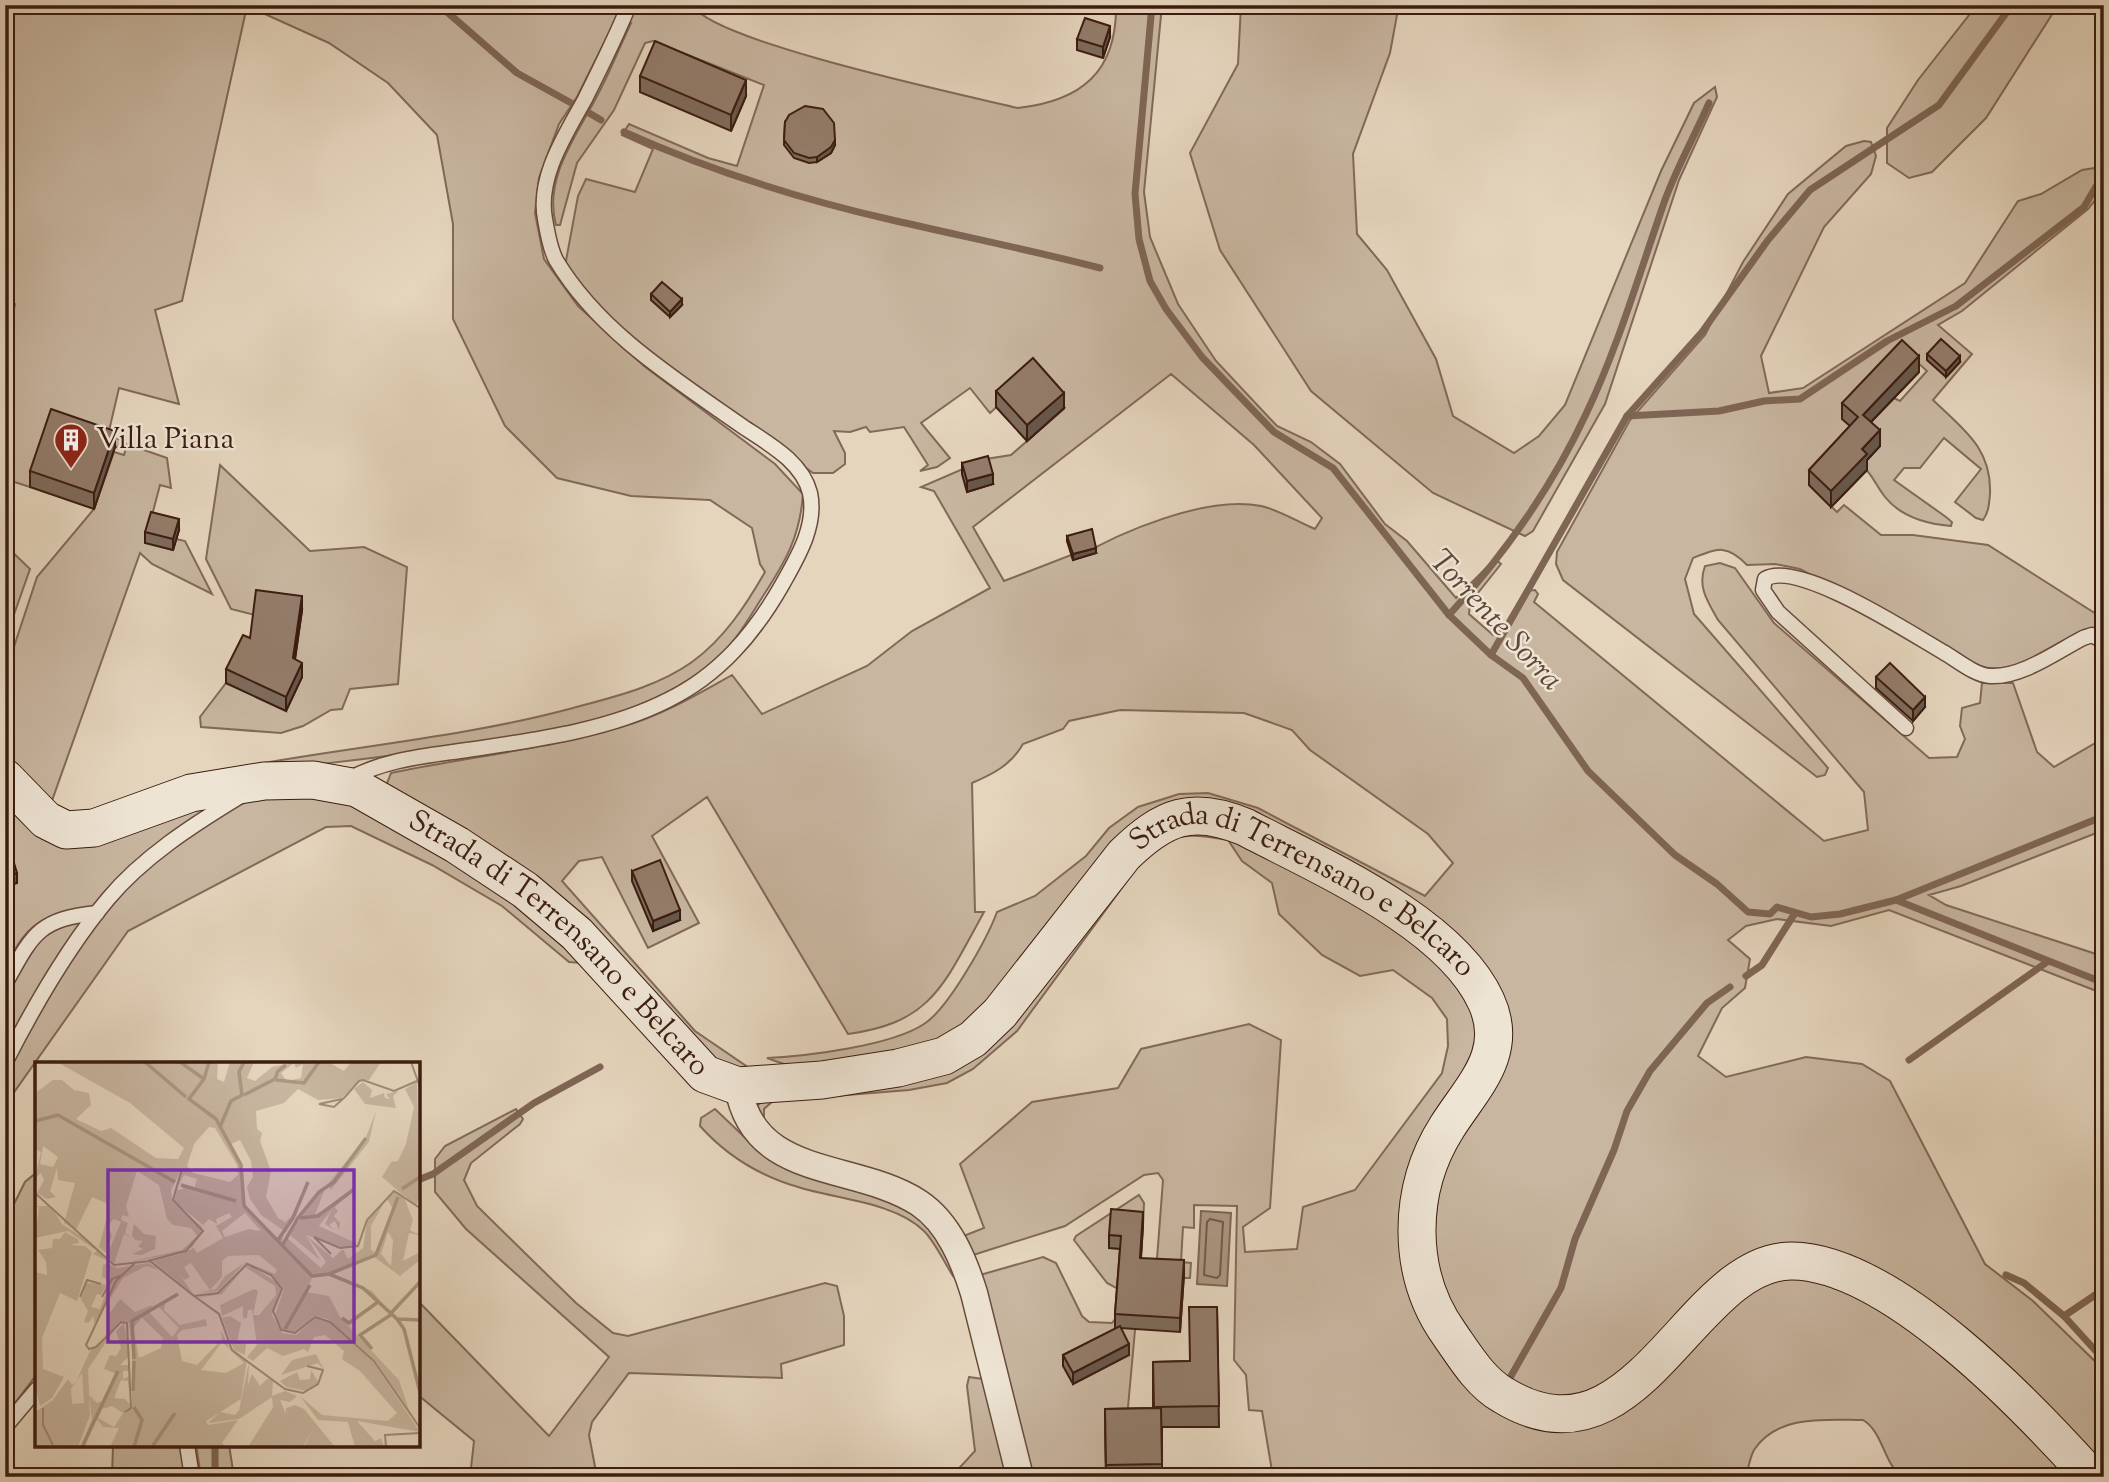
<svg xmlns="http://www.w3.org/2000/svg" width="2109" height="1482" viewBox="0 0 2109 1482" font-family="'Sorts Mill Goudy',serif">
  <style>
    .green { fill: #c8b6a0; stroke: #826958; stroke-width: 2; fill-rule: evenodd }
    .water { fill: #ab9682; stroke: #7e6554; stroke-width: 2 }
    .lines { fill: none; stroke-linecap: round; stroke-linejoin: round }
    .shore { stroke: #735949; stroke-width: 2 }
    .stream { stroke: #7e6554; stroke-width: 7 }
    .lane-casing { stroke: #664a3b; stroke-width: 17 }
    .street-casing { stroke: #664a3b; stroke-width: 29 }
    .secondary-casing { stroke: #3b1c10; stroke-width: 39 }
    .lane { stroke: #eee4d4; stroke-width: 14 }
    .street { stroke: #eee4d4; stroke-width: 26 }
    .secondary { stroke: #eee4d4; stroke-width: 37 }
    .wall { fill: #7e6b5b; stroke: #3b1c10; stroke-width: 2 }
    .shaded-wall { fill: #67574a; stroke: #3b1c10; stroke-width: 2 }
    .building { fill: #937c6a; stroke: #3b1c10; stroke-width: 2 }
    .labels { text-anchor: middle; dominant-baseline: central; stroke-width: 5; stroke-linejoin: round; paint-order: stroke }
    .poi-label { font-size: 30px; fill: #3b1c10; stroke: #eee4d4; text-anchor: start }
    .street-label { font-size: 30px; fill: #3b1c10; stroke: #eee4d4 }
    .water-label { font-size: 32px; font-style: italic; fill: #624738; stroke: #eee4d4 }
    .inset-river { fill: none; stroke: #ab9682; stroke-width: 3.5 }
    .inset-road { fill: none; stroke: #a18b78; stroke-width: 2 }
    .view { fill: #7b2cbf; fill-opacity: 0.15; stroke: #7b2cbf; stroke-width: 3.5 }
    .inset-edge { fill: none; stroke: #3b1c10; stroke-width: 3.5 }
  </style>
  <rect width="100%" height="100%" fill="#e5d5bd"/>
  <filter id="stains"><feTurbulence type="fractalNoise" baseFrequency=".00286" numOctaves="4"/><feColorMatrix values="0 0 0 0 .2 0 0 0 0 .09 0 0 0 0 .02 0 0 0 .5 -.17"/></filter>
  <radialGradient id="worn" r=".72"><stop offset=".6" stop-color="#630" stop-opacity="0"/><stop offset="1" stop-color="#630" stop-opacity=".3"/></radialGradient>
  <g class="green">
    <path d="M5,5h688c16,36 275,91 325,103 63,-7 99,-36 98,-103h46l-18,187 6,45 28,67 38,57 61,65 34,16 29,22 45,60 22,17 49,57 39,-39 6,5 -31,39 -1,11 24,21 10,-7 22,-37 10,-1 3,4 -4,8 290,239 44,-11 -4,-38 -146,-172c-10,-18 -21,-33 -13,-54l15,-3 15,5 39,55 155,135 28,-1 8,-18 -5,-13 2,-18 18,-5 2,-20h31l24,69 17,15 50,-29v92l-143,56 -32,9 17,10 147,48 11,7v34l-215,-84 -58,16 -54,-7 -31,7 -18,14 22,19 -5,29 -23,20 -24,48 28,21 80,-20 56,7 28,17 95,183 48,37 71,69v103l-52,-58 -261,-164 -152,114 -64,34 -69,-12 -76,-114 12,-114 59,-82 -20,-108 -291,-165 -194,195 -54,47 -133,27 -42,-15c40,-2 124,-12 157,-34 24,-15 63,-85 73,-112l38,-16 51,-40 23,-28 29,-21 41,-13 29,-1 50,15 167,88 28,-33 -25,-29 -118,-84 -18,-20 -48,-17 -124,-3 -51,11 -6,8 -40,15c-12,21 -30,30 -51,39l3,129h9l-6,11c-36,66 -50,100 -130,111l-141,-237 -55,39 47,87 -51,25 -46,-91 -23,4 -17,20 133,150 57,39 -33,-1 -333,-283 5,-13c77,-16 155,-24 230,-46 40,-11 75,-32 111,-52l30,39 105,-48 45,-35 78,-43 -56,-97 -13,-4 65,-28 25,-4 53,-46 -31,-35 -43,39 -20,-25 -49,35 29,35 -13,9 -17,4 8,-6 -24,-38 -34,5 -4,-5 -16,5 -16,-1 11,22v11l-12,9h-20l-157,-114 -65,-58 -26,-35 13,-70 8,-17 49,13 18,-43 -31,-14 7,-11 79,34 29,8 27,-81 -111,-44 -8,2 -31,67 -37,53 -17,62h-4c-13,-47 21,-90 41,-129 13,-24 23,-50 34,-73l-16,-2 -38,76 -18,27 -20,54 -4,35 9,46 34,47 66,60 131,98 28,30c-3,42 -17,67 -40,102 -14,22 -30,51 -51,67 -68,55 -154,66 -238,80 -94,16 -188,25 -284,34 127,-28 257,-35 383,-69 40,-11 84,-21 119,-46 32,-23 54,-57 73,-90l-5,-8 -8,-36 -42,-28 -79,-4 -74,-18 -52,-52 -52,-107v-95l-16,-89 -49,-52 -59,-40 -82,-37 -65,295 -27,9 24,94 -60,-16 -11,47 16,6 -2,8 -71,-24 -21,62 -25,-8v-124l10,-51 -10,-5zM1171,374l83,71 68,73 -7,11c-17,-7 -36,-19 -54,-23 -54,-11 -142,26 -188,54l-2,-5 -67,26 -31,-54z"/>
    <polygon points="1241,5 1396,5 1397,15 1390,53 1353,154 1357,234 1387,270 1436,359 1453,416 1514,453 1539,436 1565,405 1661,171 1694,103 1715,87 1717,97 1679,180 1605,404 1533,531 1525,536 1433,493 1311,391 1220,250 1190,153 1238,64"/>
    <polygon points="1977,5 2058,5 1986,118 1932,172 1909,178 1887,163 1887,128 1918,80"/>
    <path d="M1864,141l7,1 5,14 -5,18 -47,53 -63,129 8,37 34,-5 162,-105 53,-82 23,-7 41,-24 12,-2 10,4v17l-16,20 -126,102 -24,14 34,29 -39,46c30,29 59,48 57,94 -1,9 -1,18 -7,26l-7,-2 -21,-16 26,-33 -37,-31 -24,30h-16l-10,12 52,37 6,5 -1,4c-24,-2 -50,-9 -66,-29 -10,-13 -11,-20 -23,-32l1,-35 31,-32 6,3 27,-30 -21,-19 -63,66 15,15 -49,52 28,27 7,-7 37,30h32l75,10 116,74v17l-12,-8 -9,2c-34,19 -67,47 -106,36l-177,-97 -25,-5 -28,1c-20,-21 -29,-17 -54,-7l-8,21 9,35 134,154 -3,7 -8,2 -254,-197 -7,-16 1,-12 73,-132 75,-85 38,-73 45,-68 58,-48z"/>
    <polygon points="127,444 167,458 171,488 160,485 145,542 173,550 176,539 185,541 212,594 152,564 140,553 49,809 5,760 5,674 37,577 94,509 114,452 124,455"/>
    <polygon points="220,465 310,551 364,547 407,567 398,684 350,689 342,709 331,710 303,726 281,733 201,727 200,717 226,683 286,711 255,615 231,609 206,559"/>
    <polygon points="5,545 30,569 5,640"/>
    <path d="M265,791l87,11 162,95 70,66 -15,-1 -67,-56 -70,-41 -81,-39 -25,1 -198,104 -123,174v-113l31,-52 34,-22 -4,-7c-28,10 -40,17 -54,44l-7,-7v-146l35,25z"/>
    <path d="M1186,825l37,4 18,6c69,38 204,97 237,171 24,54 -27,95 -51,137 -35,63 -21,143 18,200 21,31 38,59 74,73 39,16 81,8 116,-13l115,-116c13,-6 25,-14 40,-15 83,-6 234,146 287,205h-176c-17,-15 -19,-46 -38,-57 -36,0 -86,-6 -109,30 -4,7 -6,19 -8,27h-473l-11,-66 -13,-1 -3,-35 -12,-15 3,-154 -43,-1v23l-11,-1 -2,35 10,1 -1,15h-6l-1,-4 -27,-2 7,-92 -5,-7 -14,2 -79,51 -92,29 -12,-18 23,-9 -24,-64 72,-62 86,-14 23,-39 108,-25 32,16 -11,168 -27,19 2,25 52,-3 6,-42 52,-17 87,-117 6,-27 -1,-27 -15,-21 -39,-28 -33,6 -38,-21 -43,-41 -7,-31 -30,-22 -14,-21c-47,-8 -55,-8 -90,26l-121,165 -44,38 -26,14 -38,7 -136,11 -9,8v9l-5,2 -1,-15 12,-10 132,-18 45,-13 32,-19 28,-23 122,-161c18,-17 33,-29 57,-36z"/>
    <polygon points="516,1109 523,1119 520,1124 471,1163 464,1180 477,1206 576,1303 613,1333 628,1336 825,1283 837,1286 844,1316 844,1345 781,1364 782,1378 629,1373 592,1422 589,1435 597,1477 470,1477 474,1441 418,1395 418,1301 549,1436 609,1357 466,1229 435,1192 435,1159 445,1146"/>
    <path d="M715,1109l45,43 26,13 116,40 33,26 20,42 -2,3c-9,-14 -18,-34 -29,-45 -29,-29 -89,-32 -126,-44 -38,-11 -72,-32 -98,-61l1,-8z"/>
    <polygon points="37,1172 37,1374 5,1416 5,1382 11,1363 5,1331 5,1222 25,1182"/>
    <polygon points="1139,1195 1144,1203 1143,1225 1121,1250 1118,1289 1107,1283 1074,1240 1076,1236"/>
    <polygon points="1043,1257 1056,1263 1082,1316 1089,1322 1112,1323 1116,1318 1136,1319 1126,1429 1105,1430 1106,1477 1030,1477 980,1275"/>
    <polygon points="969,1377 983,1379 1011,1477 951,1477 975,1451 967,1386"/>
    <polygon points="113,1445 180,1445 185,1477 112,1477"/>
    <polygon points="196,1445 229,1445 234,1477 201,1477"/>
  </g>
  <polygon class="water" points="1201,1211 1231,1213 1227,1286 1197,1284"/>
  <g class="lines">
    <polygon class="shore" points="1210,1219 1223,1222 1220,1275 1217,1278 1204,1275 1207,1222"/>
    <g class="stream">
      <polyline points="439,5 517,73 573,104"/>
      <polyline points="1152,5 1135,194 1139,239 1150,281 1166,309 1202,357 1274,432 1333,468 1449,615 1491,655 1523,678 1588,771 1675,855 1717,884 1748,912 1770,914 1777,907 1811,917 1840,914 1896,900 2104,983"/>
      <polyline points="589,113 601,120"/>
      <path d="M624,132c85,38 176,67 268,88 69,16 139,30 208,48"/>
      <polyline points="1627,416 1719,411 1764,401 1800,399 1887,341 1956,306 2084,207 2101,178"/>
      <path d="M1449,615c55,-60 102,-126 137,-201 33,-69 54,-143 79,-214 12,-33 30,-65 44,-97"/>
      <polyline points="1491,655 1627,416 1702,332 1768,240 1810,190 1939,105 2012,5"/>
      <polyline points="1896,900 2104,816"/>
      <polyline points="1746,976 1762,965 1795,913"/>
      <polyline points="1909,1060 2047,962"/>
      <polyline points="418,1180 433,1174 534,1103 600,1067"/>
      <polyline points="2006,1275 2024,1283 2064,1316 2104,1289"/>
      <polyline points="2064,1316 2104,1360"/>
      <polyline points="1511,1376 1561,1288 1575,1239 1614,1150 1627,1111 1650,1071 1707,1003 1730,987"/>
      <polyline points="215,1445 215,1477"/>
    </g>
    <g class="lane-casing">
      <g id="lane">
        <path d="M1906,728l-128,-116 -15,-22 2,-11c32,-20 145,54 178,73 13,7 31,23 47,24 31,2 66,-24 93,-38l9,-3 12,7"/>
        <path d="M349,779c37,-20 77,-23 118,-29 67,-10 140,-19 201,-50 51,-25 86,-66 114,-115 15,-27 35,-59 28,-92 -8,-32 -43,-50 -68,-67 -67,-47 -143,-94 -186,-166 -6,-11 -9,-29 -11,-41 -8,-42 21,-85 40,-120 15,-30 31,-62 44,-94"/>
        <path d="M5,984c28,-50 33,-65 92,-71"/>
        <path d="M5,1063c29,-57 62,-115 103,-164 35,-42 85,-74 131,-102"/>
        <polyline points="5,1427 37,1389"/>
        <polyline points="187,1445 192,1477"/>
      </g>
    </g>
    <g class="street-casing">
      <path id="street" d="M738,1086c15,95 117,75 181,117 30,20 45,58 55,90l46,184"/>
    </g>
    <g class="secondary-casing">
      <g id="secondary">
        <path id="s1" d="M5,778l41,42 20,10 28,-2 97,-35 73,-12 49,-1 44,8 100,57 68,45 52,44 128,140 33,12 84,-6 76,-12 46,-12 29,-17 27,-26 124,-158c40,-39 68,-50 121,-28 74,39 205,95 241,174 24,52 -13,85 -39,126 -40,63 -41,147 3,208 14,20 30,47 53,60 135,83 186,-135 289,-134 99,1 236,146 299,216"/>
      </g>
    </g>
    <use href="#lane" class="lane"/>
    <use href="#street" class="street"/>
    <use href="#secondary" class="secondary"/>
  </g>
  <g class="wall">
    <polygon points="1110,37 1103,58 1077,50 1077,39"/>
    <polygon points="640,76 746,96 731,131 640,92"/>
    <polygon points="785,122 835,145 831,153 817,162 809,163 794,158 784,145"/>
    <polygon points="651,294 682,305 670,317 651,300"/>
    <polygon points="1927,354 1960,362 1946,377 1927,360"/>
    <polygon points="1919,372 1871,422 1880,446 1867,460 1867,470 1831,507 1809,485 1809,470 1850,426 1842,419 1842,403"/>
    <polygon points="996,391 1064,408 1027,441 996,407"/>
    <polygon points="115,447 94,509 30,487 30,471"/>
    <polygon points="962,463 993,484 967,492 962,474"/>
    <polygon points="179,530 173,550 145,543 145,532"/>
    <polygon points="1067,536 1096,553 1073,560 1067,541"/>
    <polygon points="302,610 295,659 302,677 286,711 226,683 226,669 250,638"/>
    <polygon points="1876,677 1925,707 1913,721 1876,688"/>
    <polygon points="632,871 680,920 653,931 632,881"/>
    <polygon points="1143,1225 1141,1258 1184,1274 1180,1332 1121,1328 1129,1355 1073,1384 1063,1366 1063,1355 1117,1328 1115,1328 1115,1314 1120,1249 1109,1248 1109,1235"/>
    <polygon points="1217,1307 1219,1427 1162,1427 1162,1477 1106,1477 1105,1409 1153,1408 1153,1362 1190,1361"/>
  </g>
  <g class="shaded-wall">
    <polygon points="1110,26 1110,37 1103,58 1103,47"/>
    <polygon points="746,80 746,96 731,131 731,115"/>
    <polygon points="835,140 835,145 831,153 817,162 817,157"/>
    <polygon points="682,299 682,305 670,317 670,312"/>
    <polygon points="1919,356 1919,372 1863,430 1863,415"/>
    <polygon points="1960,356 1960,362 1946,377 1946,371"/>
    <polygon points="1064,393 1064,408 1027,441 1027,425"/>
    <polygon points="1880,430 1880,446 1867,460 1867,470 1831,507 1831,491 1862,449"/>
    <polygon points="115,431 115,447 94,509 94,493"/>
    <polygon points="993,474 993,484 967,492 967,481"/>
    <polygon points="179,519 179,530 173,550 173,539"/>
    <polygon points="1096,548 1096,553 1073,560 1073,554"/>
    <polygon points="302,596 302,610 293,672 293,658"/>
    <polygon points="302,663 302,677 286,711 286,697"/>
    <polygon points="1925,697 1925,707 1913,721 1913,710"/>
    <polygon points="17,873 17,883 5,887 5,876"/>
    <polygon points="11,910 11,916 5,933 5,928"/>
    <polygon points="680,910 680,920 653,931 653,921"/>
    <polygon points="1143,1212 1143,1225 1140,1271 1140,1258"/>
    <polygon points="1184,1260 1184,1274 1180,1332 1180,1318"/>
    <polygon points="1129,1344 1129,1355 1073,1384 1073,1373"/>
  </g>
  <g class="building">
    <polygon points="1085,18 1110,26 1103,47 1077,39"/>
    <polygon points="655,41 746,80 731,115 640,76"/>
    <polygon points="805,106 823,109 834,123 835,140 831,147 817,157 809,158 794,153 784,140 785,122 789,115"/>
    <polygon points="662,282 682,299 670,312 651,294"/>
    <polygon points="1941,339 1960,356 1946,371 1927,354"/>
    <polygon points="1902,340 1919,356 1863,415 1880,430 1862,449 1867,454 1831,491 1809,470 1858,417 1842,403"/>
    <polygon points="1033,358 1064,393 1027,425 996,391"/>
    <polygon points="51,409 115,431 94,493 30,471"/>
    <polygon points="988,456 993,474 967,481 962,463"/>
    <polygon points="151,512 179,519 173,539 145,532"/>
    <polygon points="1092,529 1096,548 1073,554 1067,536"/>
    <polygon points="256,590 302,596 293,658 302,663 286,697 226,669 243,635 250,638"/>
    <polygon points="1890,663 1925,697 1913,710 1876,677"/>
    <polygon points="5,833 17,873 5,876"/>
    <polygon points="660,860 680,910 653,921 632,871"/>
    <polygon points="5,909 11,910 5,928"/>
    <polygon points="1111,1209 1143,1212 1140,1258 1184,1260 1180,1318 1115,1314 1121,1236 1109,1235"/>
    <polygon points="1189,1307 1217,1307 1219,1406 1154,1407 1153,1362 1190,1361"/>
    <polygon points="1120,1326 1129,1344 1073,1373 1063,1355"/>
    <polygon points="1161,1408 1162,1464 1106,1465 1105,1409"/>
  </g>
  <defs>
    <g id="building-pin" transform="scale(1.75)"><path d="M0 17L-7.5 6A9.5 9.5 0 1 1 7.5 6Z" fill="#8f2418" stroke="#eee4d4"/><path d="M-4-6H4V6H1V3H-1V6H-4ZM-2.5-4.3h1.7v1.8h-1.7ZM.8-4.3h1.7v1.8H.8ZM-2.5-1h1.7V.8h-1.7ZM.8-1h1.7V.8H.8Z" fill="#fff"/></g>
  </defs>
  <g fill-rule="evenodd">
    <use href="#building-pin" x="71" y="440"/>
  </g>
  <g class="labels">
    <g class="poi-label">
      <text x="96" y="440">Villa Piana</text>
    </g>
    <g class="street-label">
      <text stroke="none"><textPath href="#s1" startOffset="1559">Strada di Terrensano e Belcaro</textPath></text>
      <text stroke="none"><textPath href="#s1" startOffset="637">Strada di Terrensano e Belcaro</textPath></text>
    </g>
    <g class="water-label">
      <text transform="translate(1495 621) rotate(47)">Torrente Sorra</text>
    </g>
  </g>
  <g transform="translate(35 1062)">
    <rect width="385" height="385" fill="#e5d5bd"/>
    <path d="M22,0h161l-1,17 7,3 6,-20h24l-7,16 8,3 17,-14 17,-4 39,-1 16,9 7,-9h30l-12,18h-9l-18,18 -24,2 -20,-11 -14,14 -28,8 1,18 5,4 -2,8 11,30 -5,26 12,21 7,4 6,-5 17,-37 -22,52 -25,-17 -11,-16 -3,-12 6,-10 -2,-16 -11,-21 -9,4 11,20v33l8,15 28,27 5,-4 -1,8 5,-5 34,30 5,-6 -19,-26 26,22 10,-9 5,10 15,-11 4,-26 18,-21 -14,25v24l4,2 18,-43 -6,-10 9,-8 7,4 10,25 -3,10 7,4 3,-7 -1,8 -10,-2 -6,28 17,-9v8l-20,16 -27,-20 -39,18 38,17 16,19 -22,-19 -37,-15 -17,2 -6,14 23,4 11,21 59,63 10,30 -34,-50 -47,-41 -14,-3 -19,16 -13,-2 -7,-15 9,-26 -17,-17 -22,-9 -27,28 -20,2 18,-4 9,-13 21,-14 29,12 2,-4 -18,-15 -31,1 -6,5v16l-12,13 -19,-27 -7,4 6,10 -6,3 -8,-10 18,25 -41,-34 28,-7 13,-6 3,5 26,-15 -7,-12 16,-9 -3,-4 -13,6 1,5 -8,-5 -6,6 -29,-24 3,-11 6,-1 -2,-5 13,5 3,-10 -13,-4 -11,21 7,-24 -9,18 1,10 4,5 26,22 -2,7 -8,13 -12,6 -56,10 58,-13 15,-14 -6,-8 -18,-3 -6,-6 -8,-34 -22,-14 -11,35 3,11 -7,-2 -1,5 7,3 -3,10 8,6 -9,-5 -10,30 -7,-9 14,-33 -7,-3 -6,6 4,11 -6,17 -7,-6 11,-42 -18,-8 -16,33 -12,-7 11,-40 -17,-3 -1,-12 -7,23 6,6 -9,2 -10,-6 7,-13 -3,-7 -6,5 6,-26 -6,-3v-56l18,-13h9l12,10 15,3 2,12 -15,14 25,12 10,-3 45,30 22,1 6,-11 -54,-45zM259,1l2,5 7,-4 -2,14 -14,3 -6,-8zM174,65l6,1 22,37 1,10 -8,7 -37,-9 -6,-7 7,-22zM8,84l15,11 -5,10 -13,-3zM210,151l16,18 -12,-2 -24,8 -3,-6zM353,170l5,8 -2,26 -10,-12zM328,20l9,8 -2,8 14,-5 1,5 5,1 -4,-5 13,-3 -6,5 3,12 -31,-4 -11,-15zM382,20l3,112 -4,12 -34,-29 9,-15 7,-1 8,-17 8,-37 -9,-18zM341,49l-7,31 -38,48 -3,-6 38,-47zM291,124l-11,29 39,-25 -19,17 3,4 -4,5 6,7 -1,7 -4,-9 -6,4 7,6 -11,-7 6,-13 -12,15 39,18 -15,4 -37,-13 14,25 -30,-25 27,-43zM0,144h14l3,2 10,16 25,16 21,21 -15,-7 4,-3 -29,-20 -33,7 4,-31zM99,162l10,10 12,2 -1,13 -13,6 -10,-1 11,-5 -5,-3 5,-5 -8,-1 -3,-5zM30,170l13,7 1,4 -9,2 15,1 7,6 -15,49 -17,-8 -18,45 1,31 21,8 -12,21 -12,8 -5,-21v-113l12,3 -1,-13 -8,-12 14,-2 1,-9h7zM72,201l10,5 32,-5 10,7 -13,-4 -23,12 -29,46v-8l-6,7 -4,-1 4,-11 -7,-12 5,-16 21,2 -6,10 -4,-1 -6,13 9,2 10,-28 -8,-4 1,-12zM209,204l9,1 26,17 2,8 -9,23 10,18 14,2 19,-17 15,5 43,38 47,71 -63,-11 18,20 6,-3 3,9h-29l-7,-25 -30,-2 -18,-24 22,19 66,6 9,-8 -37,-42 -18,-12 2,-8 -19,-16 -11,2 -6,15 -4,-3 -21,7 -16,-8 -14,13 -6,-4 10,-12 -5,-35h-4l-1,8h-4v-12l-21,10 -2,-11 34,-16 4,2 -5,24h6l17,-20 -1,-9 -30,-19 -23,27 -25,4 25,-7zM85,237l15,13 17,-7 -2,8 22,24 7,-9 -20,-21 7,-7 -2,10 16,15 26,-6 1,7 -25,4 -5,5 5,26 15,4 25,-26 -1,-9 10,21 16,9 -6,39 -35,22 2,4 30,-5 -16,23 3,4h-115l9,-19 -16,-1 -7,-9 -11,29h-4l11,-28 -3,-24 8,8 8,-3 12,-26 -13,-5 6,-14 6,1 5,-8 -5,-17 8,-8 6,32 -10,10h9l1,-5v11h-7v8l7,-3 -1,14 -1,-9 -7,-1 -7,18 11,1 7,8v-58l-3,-26 -9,-2 -15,16 4,-9 -2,-11zM107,256l21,20 -2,10 -22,10 -6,-30zM187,280l22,21 -18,10 -25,-3zM77,344l11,7 -9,14 -16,-9 4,-9zM195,254l11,7 -4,19 9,1 -1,12 -11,-5 -12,-32zM80,267l-27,40 2,46 -12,32h-43v-35l18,-12 15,-21 4,6 4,-3 14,-31zM47,311l2,30 -12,1 -1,-15zM281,292l8,16 -6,-7 -37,12 11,-15zM214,300l-1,23 4,-11 8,12 7,-7 6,1 -1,16 13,-5 12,5 -7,6 -10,-2 6,14v-6l9,-3 9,4 31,38h-31l10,-20 -11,20h-55l25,-40 -1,-10 -33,22 -31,4 12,-11 15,3 4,-5zM276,308l8,13 -13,8 -20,-4 -6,-6 17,-9 3,8 10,-1z" fill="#c8b6a0" fill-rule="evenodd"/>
    <path class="inset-river" d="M110,0l41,35M145,0l24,17M174,0l-5,17 -15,20 27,20 25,46 3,41 68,70 17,-2 34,14 34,31 7,10 16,63M241,18l28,3 15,-21M209,33l31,-16 3,-8 8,-6M0,59l23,-6 117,67M185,65l11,-26 11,-6 -3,-23 5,-10M146,123l55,16M367,127l18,-12M265,156l18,-2 35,-26M243,178l15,-22 15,-36M247,184l16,-28 21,-26 15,-10 32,-44M294,212l47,-19 22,-58M357,250l28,-30M307,256l7,5 29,-21M362,257l23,1M250,267l25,-44M337,287l-12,-14 32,-21M99,297l-2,-38 46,-27M98,329l1,-30M99,345l8,13 -8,27M47,385l36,-76M117,385l23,-34"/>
    <path class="inset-road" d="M376,0l9,25M307,37l-23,5 15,3 11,-10 14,-16 4,-1 31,11 23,-10M0,131l79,72 36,-4 44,35 24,-3 29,-29 24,11 11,14 -9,22 8,19 14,3 20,-16 15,5 44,39 46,67M296,192l-17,-17 26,11 18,-2 9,-26 27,-29 26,17M113,199l38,-10 17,-20 -30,-31 9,-31M159,234l25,18 13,36 53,39 18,4 15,-9 5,-14 -16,-4M45,235l7,-17 14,4M67,235l10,-18 8,-3M8,346v17l10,20M90,350l6,-4 -4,-85 -6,-1 -25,25 -7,2 -3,-4 30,-64 20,-19M351,385l-1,-12 35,-2"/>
    <path class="view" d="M73,108h246v172h-246z"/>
    <rect width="385" height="385" class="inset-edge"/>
  </g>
  <rect width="2109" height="1482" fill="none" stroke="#e5d5bd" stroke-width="28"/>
  <rect x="7" y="7" width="2095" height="1468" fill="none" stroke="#3b1c10" stroke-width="3.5"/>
  <rect x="14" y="14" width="2081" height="1454" fill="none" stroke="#3b1c10" stroke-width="2"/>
  <rect width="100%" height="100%" filter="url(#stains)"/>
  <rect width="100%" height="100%" fill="url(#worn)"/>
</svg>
